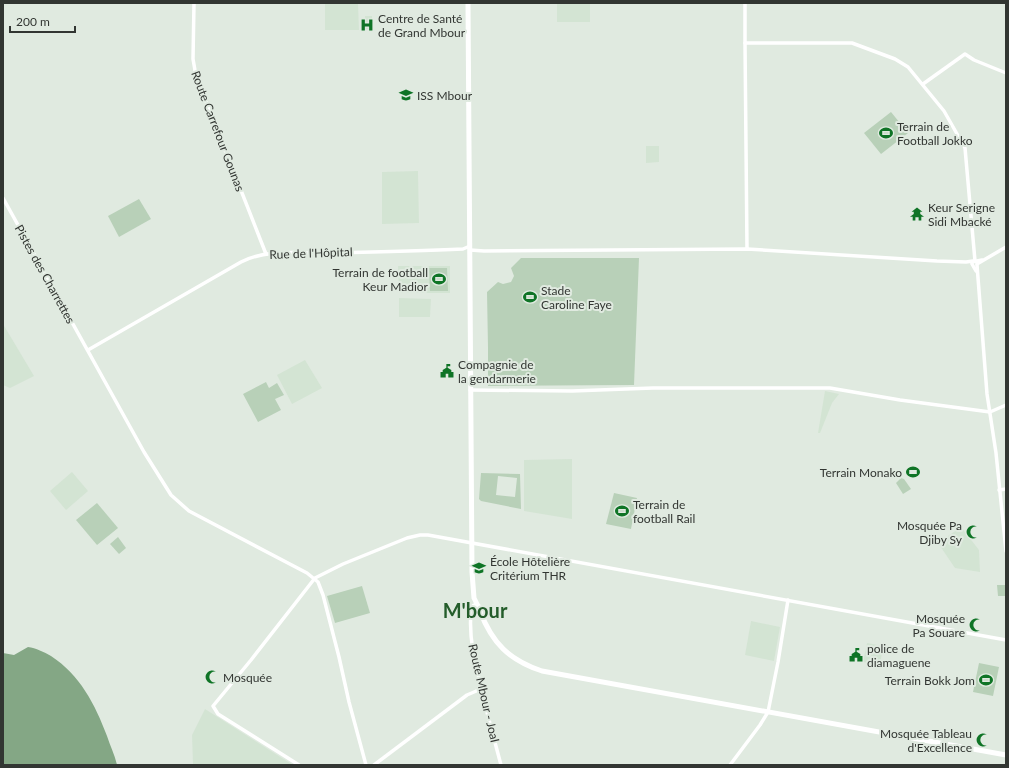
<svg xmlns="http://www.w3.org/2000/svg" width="1009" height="768" viewBox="0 0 1009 768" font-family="Lato,sans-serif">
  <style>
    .built { fill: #d3e4d3 }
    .green { fill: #b8d0b8; fill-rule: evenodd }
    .water { fill: #84a785 }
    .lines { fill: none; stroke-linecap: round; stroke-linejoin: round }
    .secondary { stroke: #fff; stroke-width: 3.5 }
    .highway { stroke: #fff; stroke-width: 5 }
    .labels { text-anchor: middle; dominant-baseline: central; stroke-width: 4; stroke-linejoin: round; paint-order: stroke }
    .poi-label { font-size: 12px; fill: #323632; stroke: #e0eae0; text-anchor: start }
    .street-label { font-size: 12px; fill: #323632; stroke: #e0eae0 }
    .town-label { font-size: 20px; font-weight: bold; fill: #245d2b; stroke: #e0eae0 }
  </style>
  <rect width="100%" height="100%" fill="#e0eae0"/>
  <g class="built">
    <polygon points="325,3 358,3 359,30 325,30"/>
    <rect x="557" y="3" width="33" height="19"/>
    <polygon points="365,16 372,16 372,29 362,29 362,21 365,21"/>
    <polygon points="646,146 659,146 659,162 646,163"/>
    <polygon points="418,171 419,223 382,224 382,172"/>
    <polygon points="398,266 450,266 450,293 399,293"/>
    <polygon points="399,298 431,299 430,317 399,317"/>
    <polygon points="3,324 34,376 10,388 3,385"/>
    <polygon points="305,360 322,388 292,404 277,375"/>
    <polygon points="825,391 839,394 832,403 820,433 818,433"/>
    <polygon points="572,459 572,519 524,511 524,460"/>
    <polygon points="72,472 88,491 66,510 50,491"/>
    <polygon points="961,527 979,550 980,572 955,568 938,543"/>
    <polygon points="751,621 780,627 774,661 745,655"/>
    <polygon points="867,643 883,646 880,666 863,662"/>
    <polygon points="205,709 293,765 193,765 192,735"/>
  </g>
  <g class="green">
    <polygon points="891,112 908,133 881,154 864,133"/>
    <polygon points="139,199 151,219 119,237 108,216"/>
    <polygon points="521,258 639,258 634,385 488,386 488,348 487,292 498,282 503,284 511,282 514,276 511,268"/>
    <polygon points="429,268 447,268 448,291 430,291"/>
    <polygon points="266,382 269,388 277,383 284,395 275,399 281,410 258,422 243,394"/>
    <path d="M481,473l39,1 1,35 -40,-8 -2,-2zM498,476l19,2 -2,19 -19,-2z"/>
    <polygon points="901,478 904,479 911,489 903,494 896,483"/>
    <polygon points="614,493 637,498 631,529 606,524"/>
    <polygon points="97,503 118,528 97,545 76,520"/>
    <polygon points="118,537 126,548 119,554 110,544"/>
    <polygon points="997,585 1006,585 1006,596 998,596"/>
    <polygon points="362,586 370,613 335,623 327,596"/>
    <polygon points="979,663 999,667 993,696 973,692"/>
  </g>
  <path class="water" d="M28,647c8,1 16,5 23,9 29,19 44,48 56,80 3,10 8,19 10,29h-114v-112l11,2z"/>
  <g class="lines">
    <g class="secondary">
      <polyline points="194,3 193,59 196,76 266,254"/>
      <polyline points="745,3 745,43 852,43 895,59 908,67 944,111 965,148 975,261"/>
      <polyline points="745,43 747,249"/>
      <polyline points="923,84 965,54 974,60 1006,73"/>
      <polyline points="3,198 144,452 171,495 189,511 307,573 318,582 323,595 339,657 349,702 366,765"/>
      <polyline points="470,250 484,251 747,249 937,261 966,262 973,261"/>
      <polyline points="977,264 1006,247"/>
      <polyline points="977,265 987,394 996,453 1006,551"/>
      <polyline points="976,271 972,264 972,262 982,260"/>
      <path d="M88,350l153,-88c27,-14 61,-8 90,-9 44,-1 88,-2 132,-4l7,-3"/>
      <polyline points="470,390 572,391 653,388 830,388 900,400 990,412 1006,405"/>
      <polyline points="999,490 1006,489"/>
      <path d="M471,612c-3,33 8,64 15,96 5,20 10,38 15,57"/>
      <polyline points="299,765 218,714 213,706 251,660 315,578 343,564 407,538 420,535 428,535 1006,640"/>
      <polyline points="374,765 467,695 481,689"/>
      <polyline points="730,765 760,725 768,712 778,662 788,600"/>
    </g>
    <g class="highway">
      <polyline points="468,3 472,572 474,598 478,606"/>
      <circle cx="476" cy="610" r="4.5"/>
      <path d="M480,611c12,32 29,49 62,60l464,84"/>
    </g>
  </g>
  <defs>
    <g id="hospital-bare" transform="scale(1.08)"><path d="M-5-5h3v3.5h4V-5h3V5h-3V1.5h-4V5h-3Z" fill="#0f7426" stroke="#e0eae0" stroke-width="2.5" paint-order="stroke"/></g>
    <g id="university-bare" transform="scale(1.08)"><path d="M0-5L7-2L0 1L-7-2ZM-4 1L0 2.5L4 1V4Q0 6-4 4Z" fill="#0f7426" stroke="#e0eae0" stroke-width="2.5" paint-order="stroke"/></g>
    <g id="stadium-bare" transform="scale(1.08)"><path d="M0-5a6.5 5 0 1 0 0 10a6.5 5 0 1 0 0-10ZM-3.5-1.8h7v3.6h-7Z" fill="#0f7426" stroke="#e0eae0" stroke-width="2.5" paint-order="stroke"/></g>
    <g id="temple-bare" transform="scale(1.08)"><path d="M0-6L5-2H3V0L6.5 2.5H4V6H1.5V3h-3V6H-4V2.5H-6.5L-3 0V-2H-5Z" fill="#0f7426" stroke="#e0eae0" stroke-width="2.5" paint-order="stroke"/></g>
    <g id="civic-bare" transform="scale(1.08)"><path d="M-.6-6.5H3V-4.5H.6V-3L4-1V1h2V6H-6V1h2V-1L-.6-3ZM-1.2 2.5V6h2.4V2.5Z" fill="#0f7426" stroke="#e0eae0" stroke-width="2.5" paint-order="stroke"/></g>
    <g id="mosque-bare" transform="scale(1.08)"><path d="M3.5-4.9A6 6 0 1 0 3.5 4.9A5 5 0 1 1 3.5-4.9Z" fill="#0f7426" stroke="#e0eae0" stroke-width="2.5" paint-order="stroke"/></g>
  </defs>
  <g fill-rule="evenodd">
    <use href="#hospital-bare" x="367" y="25"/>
    <use href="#university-bare" x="406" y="95"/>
    <use href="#stadium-bare" x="886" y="133"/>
    <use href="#temple-bare" x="917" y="214"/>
    <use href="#stadium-bare" x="439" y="279"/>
    <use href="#stadium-bare" x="530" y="297"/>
    <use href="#civic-bare" x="447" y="371"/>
    <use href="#stadium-bare" x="913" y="472"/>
    <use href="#stadium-bare" x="622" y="511"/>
    <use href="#mosque-bare" x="973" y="532"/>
    <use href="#university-bare" x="479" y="568"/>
    <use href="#mosque-bare" x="976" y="625"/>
    <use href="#civic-bare" x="856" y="655"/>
    <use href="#mosque-bare" x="212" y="677"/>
    <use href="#stadium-bare" x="986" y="680"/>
    <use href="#mosque-bare" x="983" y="740"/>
  </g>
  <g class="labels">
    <g class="poi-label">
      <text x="378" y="18">Centre de Santé<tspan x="378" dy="14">de Grand Mbour</tspan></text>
      <text x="417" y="95">ISS Mbour</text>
      <text x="897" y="126">Terrain de<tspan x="897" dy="14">Football Jokko</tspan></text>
      <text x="928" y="207">Keur Serigne<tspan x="928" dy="14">Sidi Mbacké</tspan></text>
      <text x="428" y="272" text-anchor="end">Terrain de football<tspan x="428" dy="14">Keur Madior</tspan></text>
      <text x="541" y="290">Stade<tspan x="541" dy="14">Caroline Faye</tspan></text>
      <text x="458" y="364">Compagnie de<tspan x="458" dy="14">la gendarmerie</tspan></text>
      <text x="902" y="472" text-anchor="end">Terrain Monako</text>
      <text x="633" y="504">Terrain de<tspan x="633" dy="14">football Rail</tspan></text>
      <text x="962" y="525" text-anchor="end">Mosquée Pa<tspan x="962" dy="14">Djiby Sy</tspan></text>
      <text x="490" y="561">École Hôtelière<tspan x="490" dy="14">Critérium THR</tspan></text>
      <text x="965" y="618" text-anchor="end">Mosquée<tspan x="965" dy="14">Pa Souare</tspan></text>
      <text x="867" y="648">police de<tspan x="867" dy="14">diamaguene</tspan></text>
      <text x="223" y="677">Mosquée</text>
      <text x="975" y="680" text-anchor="end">Terrain Bokk Jom</text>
      <text x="972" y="733" text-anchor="end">Mosquée Tableau<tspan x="972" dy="14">d'Excellence</tspan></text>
    </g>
    <g class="street-label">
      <text transform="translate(218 131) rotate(69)">Route Carrefour Gounas</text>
      <text transform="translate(311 253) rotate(-2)">Rue de l'Hôpital</text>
      <text transform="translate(45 274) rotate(61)">Pistes des Charrettes</text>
      <text transform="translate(484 693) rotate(77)">Route Mbour - Joal</text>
    </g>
    <g class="town-label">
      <text x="475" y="610">M'bour</text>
    </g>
  </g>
  <rect width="1009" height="768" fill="none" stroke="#323632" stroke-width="8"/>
  <path d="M10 26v6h65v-6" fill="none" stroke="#323632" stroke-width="2"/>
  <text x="16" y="26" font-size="12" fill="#323632" stroke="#e0eae0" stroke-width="3" paint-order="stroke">200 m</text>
</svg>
